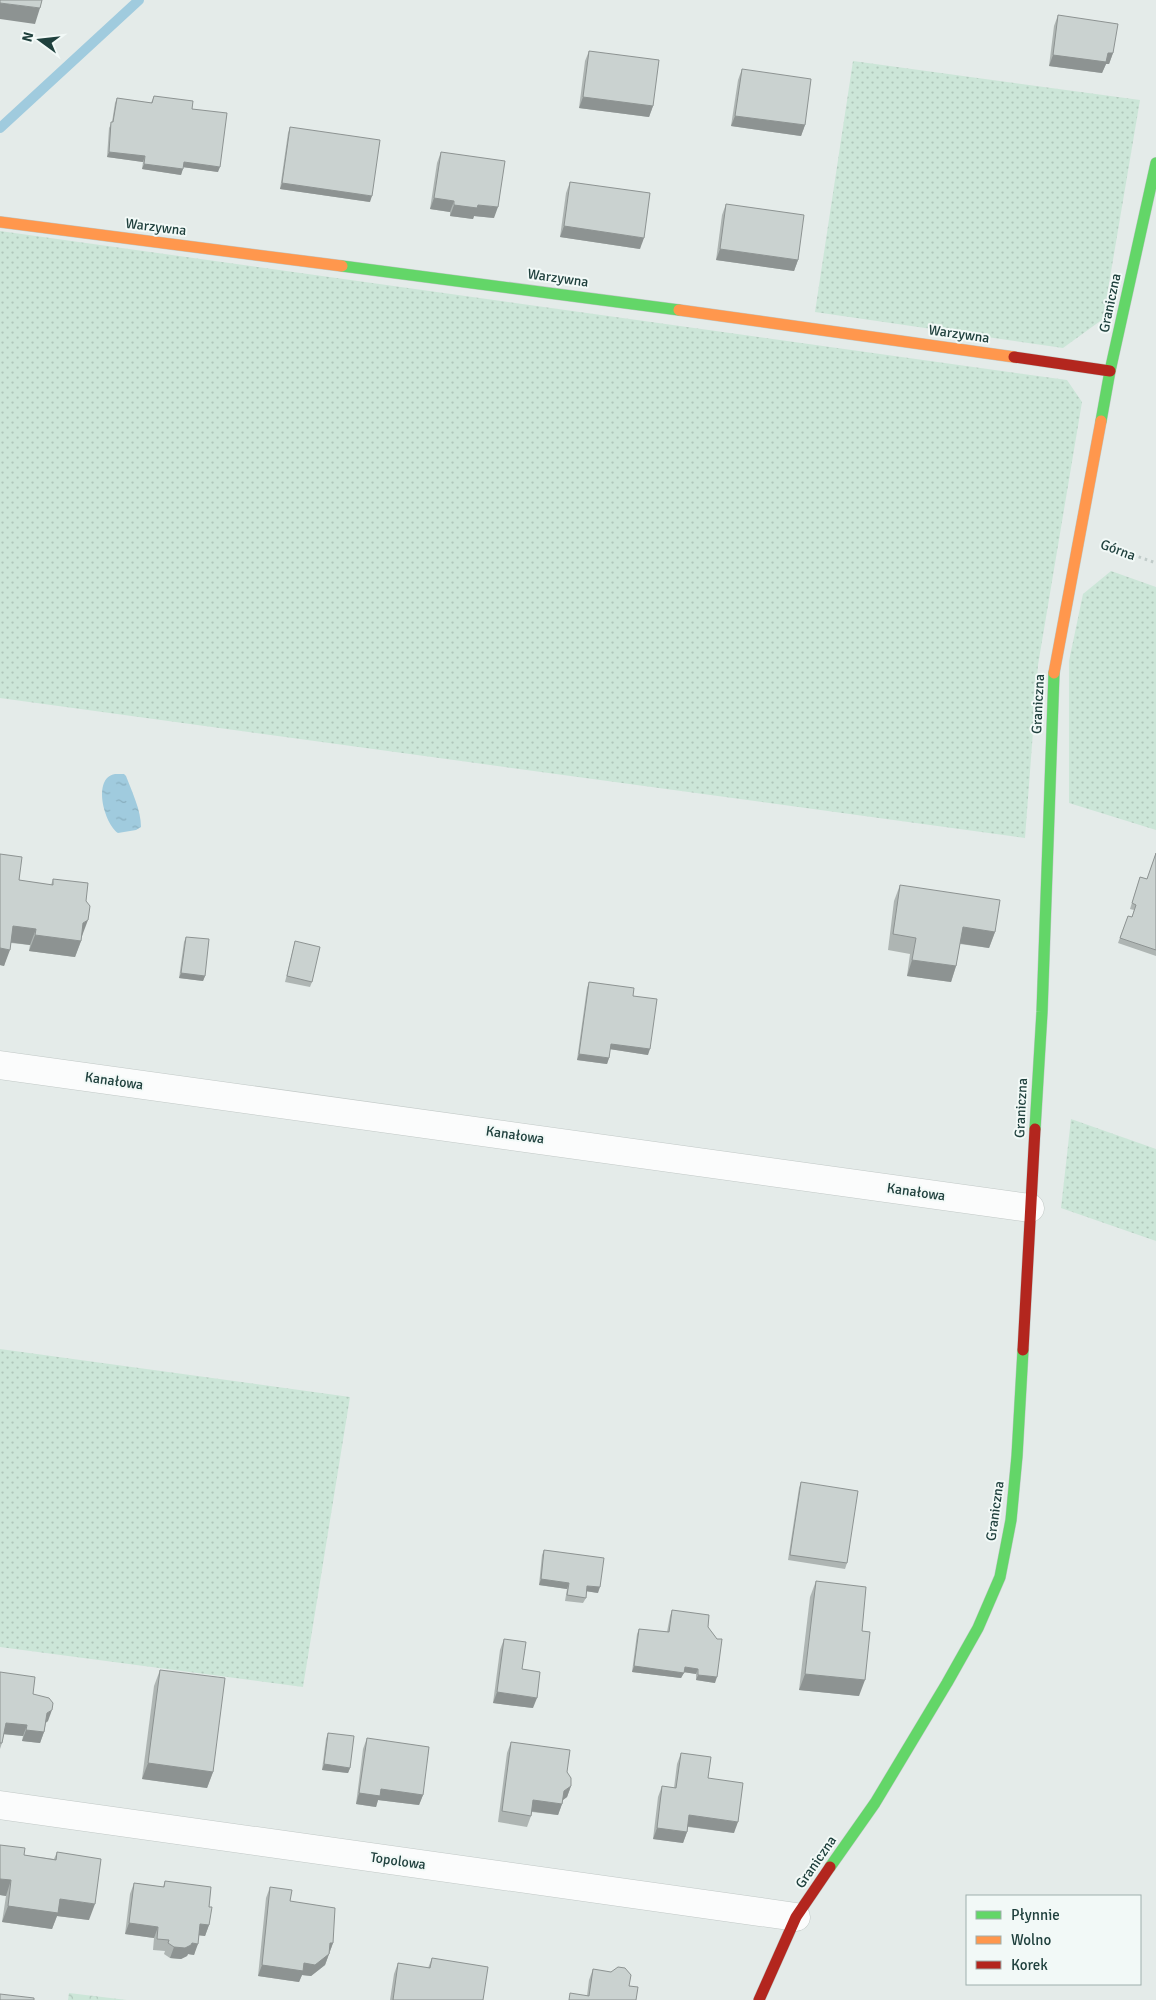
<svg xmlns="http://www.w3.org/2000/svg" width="1156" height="2000" viewBox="0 0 1156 2000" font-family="Signika,sans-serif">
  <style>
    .grass { fill: url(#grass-dots) }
    .forest { fill: url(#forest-crowns) }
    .water { fill: url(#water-ripples) }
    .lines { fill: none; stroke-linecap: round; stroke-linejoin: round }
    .stream { stroke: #a0cbde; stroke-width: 10 }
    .street-casing { stroke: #c1c8c6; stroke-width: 29 }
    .fast-casing { stroke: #bfc8c6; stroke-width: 12 }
    .slow-casing { stroke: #bfc8c6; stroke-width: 12 }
    .jam-casing { stroke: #bfc8c6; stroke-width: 12 }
    .path { stroke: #c0cbc9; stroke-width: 3; stroke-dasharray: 2.5 4; stroke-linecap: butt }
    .street { stroke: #fbfcfc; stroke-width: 28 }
    .fast { stroke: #63d668; stroke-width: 11 }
    .slow { stroke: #ff974d; stroke-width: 11 }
    .jam { stroke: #b3261e; stroke-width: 11 }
    .wall { fill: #aeb5b3 }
    .shaded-wall { fill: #8d9392 }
    .building { fill: #cad2d0; stroke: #8d9392 }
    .labels { text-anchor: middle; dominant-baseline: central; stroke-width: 4; stroke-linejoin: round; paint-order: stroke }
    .street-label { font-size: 14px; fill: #1f403d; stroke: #f2f9f7 }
  </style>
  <defs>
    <pattern id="grass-dots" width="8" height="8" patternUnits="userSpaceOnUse" patternTransform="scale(1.25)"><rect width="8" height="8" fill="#cce6d8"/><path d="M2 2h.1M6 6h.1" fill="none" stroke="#afc6ba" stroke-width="1.8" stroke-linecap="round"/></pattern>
    <pattern id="forest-crowns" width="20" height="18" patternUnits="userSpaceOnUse" patternTransform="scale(1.25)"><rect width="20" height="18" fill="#cce6d8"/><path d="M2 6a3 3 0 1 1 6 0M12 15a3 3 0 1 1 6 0" fill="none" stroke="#afc6ba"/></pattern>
    <pattern id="water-ripples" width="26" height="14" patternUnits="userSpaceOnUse" patternTransform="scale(1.25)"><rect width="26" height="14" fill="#a0cbde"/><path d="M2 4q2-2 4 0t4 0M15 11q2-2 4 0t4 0" fill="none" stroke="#89afbf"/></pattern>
  </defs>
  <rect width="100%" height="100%" fill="#e4ebe9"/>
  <g class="grass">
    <polygon points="853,61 1140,100 1103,319 1063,348 815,312"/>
    <polygon points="0,231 1067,380 1082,402 1038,665 1025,838 0,698"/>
    <polygon points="1111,571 1156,587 1156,830 1069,803 1069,661 1083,594"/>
    <polygon points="1071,1119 1156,1149 1156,1241 1061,1208"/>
    <polygon points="0,1349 350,1397 303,1687 0,1647"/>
  </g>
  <polygon class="forest" points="69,1993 127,2000 68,2000"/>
  <path class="water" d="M115,774h9l2,2c6,16 15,34 15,51l-5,3 -18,3c-14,-10 -26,-55 -3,-59z"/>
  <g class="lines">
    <polyline class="stream" points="0,128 139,0"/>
    <g class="street-casing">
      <g id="street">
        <polyline points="0,1065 1030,1208"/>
        <polyline points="0,1805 796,1917"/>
      </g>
    </g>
    <g class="fast-casing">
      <g id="fast">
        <polyline points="342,266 679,310"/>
        <polyline points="1101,421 1110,371 1156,163"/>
        <polyline points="1035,1129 1042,1012 1054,673"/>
        <polyline points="830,1867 875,1803 947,1683 978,1628 1000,1577 1011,1520 1017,1456 1023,1350"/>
      </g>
    </g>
    <g class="slow-casing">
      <g id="slow">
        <polyline points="0,222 342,266"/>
        <polyline points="679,310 1014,357"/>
        <polyline points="1054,673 1101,421"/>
      </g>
    </g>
    <g class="jam-casing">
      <g id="jam">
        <polyline points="1014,357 1110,371"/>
        <polyline points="1023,1350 1035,1129"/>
        <polyline points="759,2000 796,1917 830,1867"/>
      </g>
    </g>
    <polyline class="path" points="1108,546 1156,563"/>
    <use href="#street" class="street"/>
    <use href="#fast" class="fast"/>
    <use href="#slow" class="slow"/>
    <use href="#jam" class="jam"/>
  </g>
  <g class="wall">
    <polygon points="1058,15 1113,53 1109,64 1106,64 1102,73 1049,66 1054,26"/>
    <polygon points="589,51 653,106 649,117 579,108 585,61"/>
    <polygon points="742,69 805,125 801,136 731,126 738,80"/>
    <polygon points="154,96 192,109 218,172 183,167 181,175 142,169 143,162 107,157 109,128 112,122 115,103 117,98 151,103"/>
    <polygon points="290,127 370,202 280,189 288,133"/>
    <polygon points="441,152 494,218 474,216 473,219 450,216 450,212 430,209 437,163"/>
    <polygon points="570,182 640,249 560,237 566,193"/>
    <polygon points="726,204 798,260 794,271 716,260 722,215"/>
    <polygon points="1156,853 1156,956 1118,943 1128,916 1132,917 1134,910 1130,909 1140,877 1147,879"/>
    <polygon points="0,854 19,880 51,885 53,879 86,901 82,936 81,936 81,941 75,957 29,951 30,945 11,943 4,966 0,965"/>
    <polygon points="900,885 995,932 989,948 960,944 956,966 951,982 907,976 910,954 888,950 894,901"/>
    <polygon points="186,937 205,976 203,981 179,978 184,942"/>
    <polygon points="295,941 312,982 310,987 285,982"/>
    <polygon points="589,982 633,996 648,1055 610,1049 609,1058 607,1064 577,1060 587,988"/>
    <polygon points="801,1482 847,1563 845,1569 788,1560 799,1488"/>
    <polygon points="544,1550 598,1593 586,1591 586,1598 583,1603 565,1601 567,1589 539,1585 542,1555"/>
    <polygon points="816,1581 862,1631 859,1696 799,1690 810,1597"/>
    <polygon points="672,1610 708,1627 715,1683 696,1680 696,1674 684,1672 681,1678 632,1672 637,1634 639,1629 667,1632 670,1616"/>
    <polygon points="504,1639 522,1669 533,1708 493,1703 500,1650"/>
    <polygon points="160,1670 213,1772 207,1788 142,1779 154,1686"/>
    <polygon points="0,1672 33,1694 48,1721 46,1723 44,1732 40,1743 22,1741 23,1736 4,1734 2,1743 0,1749"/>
    <polygon points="328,1733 350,1768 348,1773 322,1770 326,1739"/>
    <polygon points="367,1738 423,1795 419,1805 378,1800 376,1807 356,1804 363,1749"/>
    <polygon points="511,1742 567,1772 571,1786 567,1797 563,1800 562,1804 558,1815 532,1812 531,1816 527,1827 498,1822 507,1753"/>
    <polygon points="681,1753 708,1778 734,1833 688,1827 687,1832 683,1843 653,1839 658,1797 662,1786 674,1788 677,1764"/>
    <polygon points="0,1845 24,1855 54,1859 57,1852 89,1920 57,1916 52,1929 2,1922 6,1896 0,1895"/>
    <polygon points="165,1881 209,1907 209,1925 205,1936 199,1935 194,1955 188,1954 187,1956 181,1959 170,1958 164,1954 165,1951 153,1950 154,1938 125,1934 130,1894 134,1883 163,1887"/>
    <polygon points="270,1887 290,1901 333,1943 325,1965 311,1976 302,1975 299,1982 258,1976 266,1898"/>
    <polygon points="432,1958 483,2000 390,2000 394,1974 398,1963 428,1968"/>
    <polygon points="593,1969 629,1986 636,2000 587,1996 589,1980"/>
  </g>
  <g class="shaded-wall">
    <polygon points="0,3 40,8 35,24 0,19"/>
    <polygon points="1108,53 1113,53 1109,64 1106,64 1102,73 1049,66 1053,55"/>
    <polygon points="583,97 653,106 649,117 579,108"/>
    <polygon points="735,116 805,125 801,136 731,126"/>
    <polygon points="109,152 145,156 143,162 107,157"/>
    <polygon points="184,162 220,167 218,172 182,167"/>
    <polygon points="144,164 183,169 181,175 142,169"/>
    <polygon points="282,183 372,196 370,202 280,189"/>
    <polygon points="434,198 454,201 450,212 430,209"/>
    <polygon points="454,205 478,205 498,207 494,218 474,216 473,219 450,216"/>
    <polygon points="564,226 644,238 640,249 560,237"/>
    <polygon points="720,249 798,260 794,271 716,260"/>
    <polygon points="88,920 82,936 77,939 83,923"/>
    <polygon points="13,926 36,929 30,945 8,942"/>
    <polygon points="963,927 995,932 989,948 957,943"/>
    <polygon points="35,935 81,941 75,957 29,951"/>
    <polygon points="0,948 10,950 4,966 0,965"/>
    <polygon points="912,960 956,966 951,982 907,976"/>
    <polygon points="181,973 205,976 203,981 179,978"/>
    <polygon points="611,1044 650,1049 648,1055 609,1049"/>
    <polygon points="579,1054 609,1058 607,1064 577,1060"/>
    <polygon points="541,1579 569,1583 567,1589 539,1585"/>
    <polygon points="587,1586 600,1587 598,1593 585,1591"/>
    <polygon points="634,1666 684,1673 681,1678 632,1672"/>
    <polygon points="685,1667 698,1669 696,1674 683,1672"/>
    <polygon points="805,1674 865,1680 859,1696 799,1690"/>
    <polygon points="698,1675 717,1677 715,1683 696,1680"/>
    <polygon points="497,1692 537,1698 533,1708 493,1703"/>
    <polygon points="52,1710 48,1721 43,1724 47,1713"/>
    <polygon points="6,1723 27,1725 23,1736 2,1734"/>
    <polygon points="26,1730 44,1732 40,1743 22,1741"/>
    <polygon points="148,1763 213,1772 207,1788 142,1779"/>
    <polygon points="324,1764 350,1768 348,1773 322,1770"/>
    <polygon points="571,1786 567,1797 560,1802 564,1791"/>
    <polygon points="381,1789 423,1795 419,1805 378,1800 376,1807 356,1804 359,1793"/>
    <polygon points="533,1800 562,1804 558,1815 529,1811"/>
    <polygon points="689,1815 738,1822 734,1833 685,1826"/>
    <polygon points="657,1828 687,1832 683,1843 653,1839"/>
    <polygon points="0,1879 11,1880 6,1896 0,1895"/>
    <polygon points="60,1899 95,1904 89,1920 57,1916 52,1929 2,1922 8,1906"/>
    <polygon points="129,1923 158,1927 154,1938 125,1934"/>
    <polygon points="200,1924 209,1925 205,1936 196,1935"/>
    <polygon points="192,1943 198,1944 194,1955 188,1954 187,1956 181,1959 170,1958 174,1947"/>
    <polygon points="330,1943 333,1943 329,1954"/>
    <polygon points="329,1954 325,1965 311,1976 302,1975 299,1982 258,1976 262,1965 304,1963"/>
  </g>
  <g class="building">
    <polygon points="0,0 42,0 40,8 0,3"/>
    <polygon points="1058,15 1118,24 1113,53 1108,53 1106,62 1053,55"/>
    <polygon points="589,51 659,60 653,106 583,97"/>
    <polygon points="742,69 811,79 805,125 735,116"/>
    <polygon points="154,96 193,101 192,109 227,113 220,167 184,162 183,169 144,164 145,156 109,152 111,122 113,122 117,98 152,103"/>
    <polygon points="290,127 380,140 372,196 282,183"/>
    <polygon points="441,152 505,161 498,207 478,205 477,208 454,205 454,201 434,198"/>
    <polygon points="570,182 650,193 644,238 564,226"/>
    <polygon points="726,204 804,215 798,260 720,249"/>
    <polygon points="1156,853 1156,950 1120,938 1128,916 1132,917 1136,905 1132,903 1140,877 1147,879"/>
    <polygon points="0,854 22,857 19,880 53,885 53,879 88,883 86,901 90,906 88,920 83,923 81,941 35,935 36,929 13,926 10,950 0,948"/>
    <polygon points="900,885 1000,900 995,932 963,927 956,966 912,960 916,938 893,934"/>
    <polygon points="186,937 209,939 205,976 181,973"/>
    <polygon points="295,941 320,947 312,982 287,976"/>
    <polygon points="589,982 634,988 633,996 657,999 650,1049 611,1044 609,1058 579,1054"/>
    <polygon points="801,1482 858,1491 847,1563 790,1555"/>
    <polygon points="544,1550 604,1558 600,1587 587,1586 586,1598 567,1595 569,1583 541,1579"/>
    <polygon points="816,1581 866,1587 862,1631 870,1632 865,1680 805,1674"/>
    <polygon points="672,1610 709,1615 708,1627 717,1639 722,1639 717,1677 698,1675 698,1669 685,1667 684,1673 634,1666 639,1629 669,1632"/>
    <polygon points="504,1639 526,1642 522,1669 540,1672 537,1698 497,1692"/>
    <polygon points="160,1670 225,1678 213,1772 148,1763"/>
    <polygon points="0,1672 35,1677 33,1694 49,1698 53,1703 52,1710 47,1713 44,1732 26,1730 27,1725 6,1723 2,1743 0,1743"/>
    <polygon points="328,1733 354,1736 350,1768 324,1764"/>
    <polygon points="367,1738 429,1747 423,1795 381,1789 380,1796 359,1793"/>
    <polygon points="511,1742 570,1750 567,1772 571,1778 571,1786 564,1791 562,1804 533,1800 531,1816 502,1811"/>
    <polygon points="681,1753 711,1757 708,1778 743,1783 738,1822 689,1815 687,1832 657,1828 662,1786 676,1788"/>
    <polygon points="0,1845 25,1848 24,1855 56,1860 57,1852 101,1859 95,1904 60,1899 58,1913 8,1906 11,1880 0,1879"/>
    <polygon points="165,1881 211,1887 209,1907 212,1907 209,1925 200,1924 198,1944 192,1943 191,1945 185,1948 174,1947 168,1943 169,1940 157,1939 158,1927 129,1923 134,1883 164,1887"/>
    <polygon points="270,1887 292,1890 290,1901 335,1908 333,1943 330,1943 329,1954 315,1965 304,1963 303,1971 262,1965"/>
    <polygon points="432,1958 488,1967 483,2000 393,2000 398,1963 430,1968"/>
    <polygon points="618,1967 625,1968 631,1975 629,1986 638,1987 636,2000 569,2000 570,1993 589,1996 593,1969 611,1972"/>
    <polygon points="0,1994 34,1998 34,2000 0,2000"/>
  </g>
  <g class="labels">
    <g class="street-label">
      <text transform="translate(156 227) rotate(7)">Warzywna</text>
      <text transform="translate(558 278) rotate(8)">Warzywna</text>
      <text transform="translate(1110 303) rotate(-78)">Graniczna</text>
      <text transform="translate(959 334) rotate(8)">Warzywna</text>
      <text transform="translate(1118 550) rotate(20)">Górna</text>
      <text transform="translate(1038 704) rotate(-87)">Graniczna</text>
      <text transform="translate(114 1081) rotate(8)">Kanałowa</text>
      <text transform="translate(1021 1108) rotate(-87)">Graniczna</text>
      <text transform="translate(515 1135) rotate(8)">Kanałowa</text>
      <text transform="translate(916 1192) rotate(8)">Kanałowa</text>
      <text transform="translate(995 1511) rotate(-82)">Graniczna</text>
      <text transform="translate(398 1861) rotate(8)">Topolowa</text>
      <text transform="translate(816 1862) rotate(-55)">Graniczna</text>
    </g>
  </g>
  <rect x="966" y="1895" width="175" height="90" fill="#f2f9f7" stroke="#9eafad"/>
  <rect x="976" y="1911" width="25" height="8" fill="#63d668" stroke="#9eafad"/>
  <text x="1011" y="1920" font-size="15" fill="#1f403d">Płynnie</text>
  <rect x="976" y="1936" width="25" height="8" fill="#ff974d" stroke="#9eafad"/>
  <text x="1011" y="1945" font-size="15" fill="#1f403d">Wolno</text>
  <rect x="976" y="1961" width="25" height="8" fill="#b3261e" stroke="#9eafad"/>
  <text x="1011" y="1970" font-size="15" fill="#1f403d">Korek</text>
  <g transform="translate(40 40) rotate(285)" stroke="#f2f9f7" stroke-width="4" paint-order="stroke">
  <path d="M0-4L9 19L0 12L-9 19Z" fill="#1f403d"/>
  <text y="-8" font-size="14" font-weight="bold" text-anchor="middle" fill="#1f403d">N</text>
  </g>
</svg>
